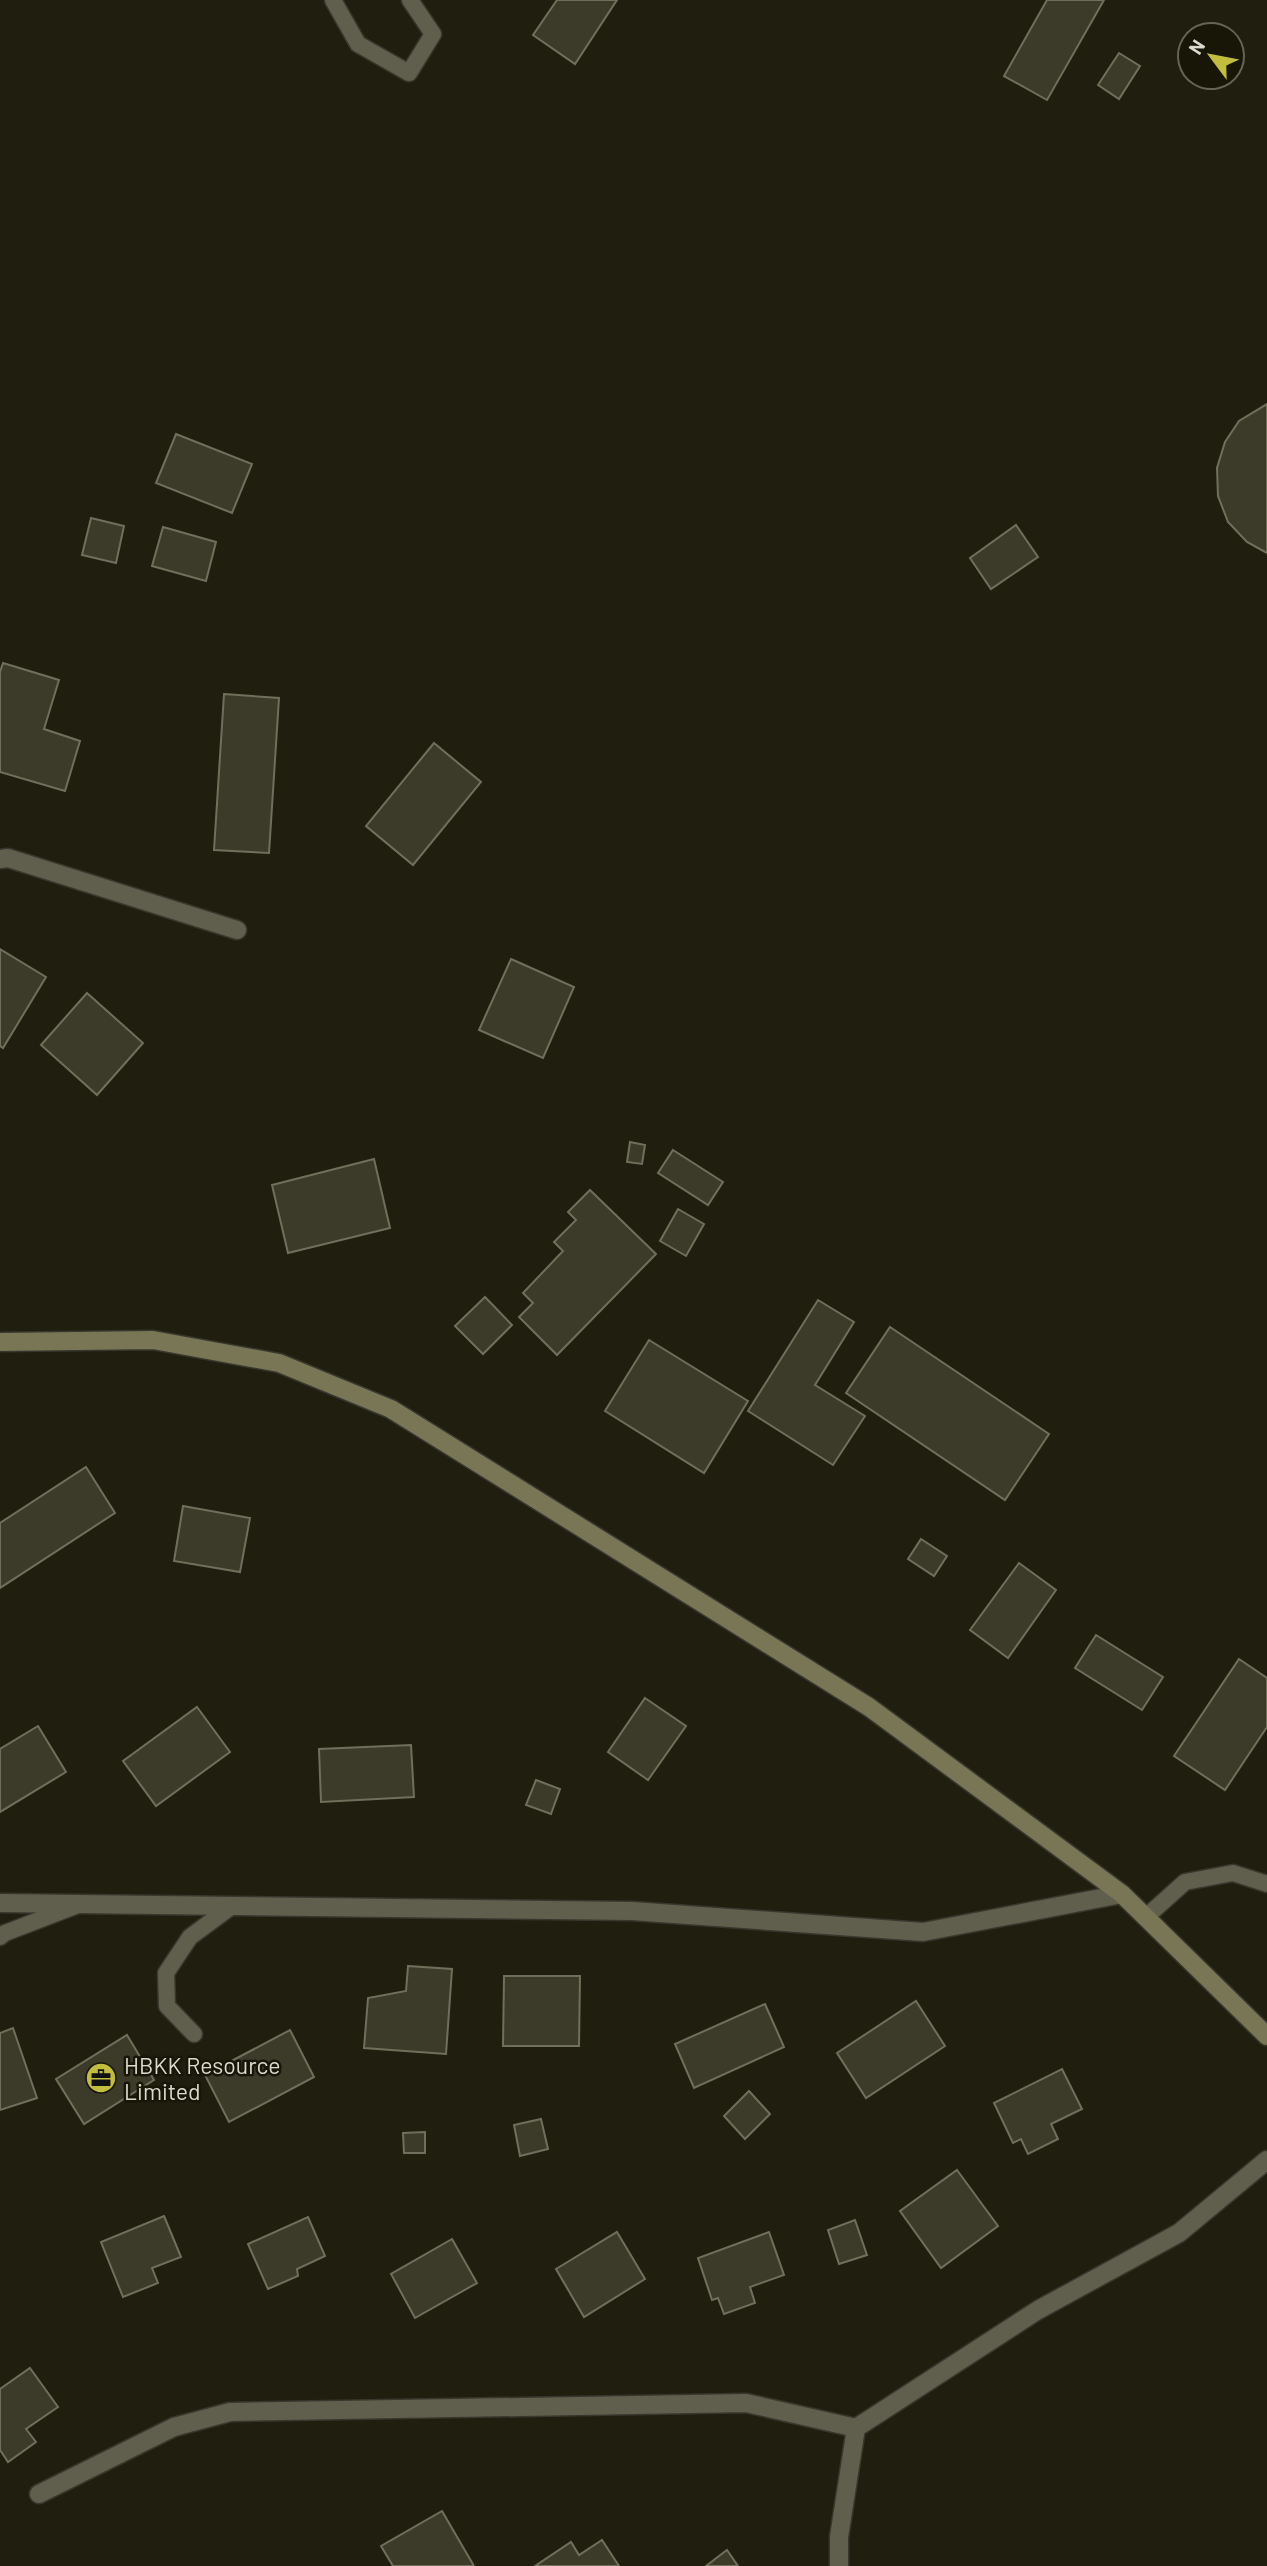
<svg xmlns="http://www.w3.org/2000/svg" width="1267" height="2566" viewBox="0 0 1267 2566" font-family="Barlow,sans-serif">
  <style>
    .building { fill: #3c3b2a; stroke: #6f6f5c; stroke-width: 2 }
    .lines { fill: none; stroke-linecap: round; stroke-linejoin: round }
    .lane-casing { stroke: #38372e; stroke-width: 19 }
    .street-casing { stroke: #38372e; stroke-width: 21 }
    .secondary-casing { stroke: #38372e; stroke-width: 21 }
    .lane { stroke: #605f4d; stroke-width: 16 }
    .street { stroke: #605f4d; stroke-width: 18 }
    .secondary { stroke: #787654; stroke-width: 18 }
    .labels { text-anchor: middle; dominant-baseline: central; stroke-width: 5; stroke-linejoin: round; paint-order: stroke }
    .poi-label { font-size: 23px; fill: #dadad0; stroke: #171607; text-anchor: start }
  </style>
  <rect width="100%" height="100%" fill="#201f0f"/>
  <g class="building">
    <polygon points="557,0 617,0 575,64 533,35"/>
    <polygon points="1047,0 1104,0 1047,100 1004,76"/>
    <polygon points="1119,53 1140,66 1119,99 1098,85"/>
    <polygon points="1267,404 1267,553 1247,542 1228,522 1218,496 1217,468 1225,442 1239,421"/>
    <polygon points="176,434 252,464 232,513 156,483"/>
    <polygon points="91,518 124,526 116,563 82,555"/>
    <polygon points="1016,525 1038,557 991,589 970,558"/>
    <polygon points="163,527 216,542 206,581 152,566"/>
    <polygon points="3,663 59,680 44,729 80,741 65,791 0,772 0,672"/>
    <polygon points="224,694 279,698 269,853 214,850"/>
    <polygon points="434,743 481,782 413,865 366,826"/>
    <polygon points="0,949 46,977 3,1048 0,1046"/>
    <polygon points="511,959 574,987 543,1058 479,1030"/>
    <polygon points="87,993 143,1043 97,1095 41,1045"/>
    <polygon points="630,1142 645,1145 642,1164 627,1162"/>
    <polygon points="673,1150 723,1182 708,1205 658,1173"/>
    <polygon points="374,1159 390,1228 288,1253 272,1185"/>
    <polygon points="590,1190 656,1254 557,1355 519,1317 533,1303 523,1293 563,1251 554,1242 576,1220 568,1212"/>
    <polygon points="678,1209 704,1224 686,1256 660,1241"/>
    <polygon points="485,1297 512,1325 483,1354 455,1326"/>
    <polygon points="818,1300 854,1322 815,1385 865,1416 833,1465 748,1411"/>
    <polygon points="890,1327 1049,1434 1005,1500 846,1393"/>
    <polygon points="649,1340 748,1401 704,1473 605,1411"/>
    <polygon points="86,1467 115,1513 0,1588 0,1523"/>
    <polygon points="183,1506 250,1518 240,1572 174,1561"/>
    <polygon points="921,1539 947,1556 934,1576 908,1559"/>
    <polygon points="1019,1563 1056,1590 1008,1658 970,1630"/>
    <polygon points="1096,1635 1163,1677 1142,1710 1075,1668"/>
    <polygon points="1239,1659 1267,1678 1267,1727 1225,1790 1174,1756"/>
    <polygon points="645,1698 686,1726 648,1780 608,1752"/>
    <polygon points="197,1707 230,1752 156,1806 123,1761"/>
    <polygon points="38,1726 66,1772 0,1812 0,1749"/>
    <polygon points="411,1745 414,1797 321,1802 319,1749"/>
    <polygon points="536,1780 560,1789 551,1814 526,1805"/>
    <polygon points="408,1966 452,1969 446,2054 364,2048 368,1998 406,1991"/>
    <polygon points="504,1976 580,1976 579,2046 503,2046"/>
    <polygon points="916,2001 945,2046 866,2098 837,2053"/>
    <polygon points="765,2004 784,2047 694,2088 675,2044"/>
    <polygon points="13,2028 37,2098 0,2110 0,2033"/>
    <polygon points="290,2030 314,2077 229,2122 205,2075"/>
    <polygon points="127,2035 154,2080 84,2124 56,2079"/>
    <polygon points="1062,2069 1082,2109 1051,2124 1058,2139 1028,2154 1021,2139 1013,2143 994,2103"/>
    <polygon points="749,2091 770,2114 745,2139 724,2116"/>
    <polygon points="541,2119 548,2149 520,2156 514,2125"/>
    <polygon points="425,2132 425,2153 404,2153 403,2133"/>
    <polygon points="957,2170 998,2226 941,2268 900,2211"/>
    <polygon points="164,2216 181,2257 152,2268 158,2283 123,2297 101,2242"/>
    <polygon points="308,2217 325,2256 297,2269 298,2276 268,2289 248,2244"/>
    <polygon points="855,2220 867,2255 839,2264 828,2230"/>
    <polygon points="617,2232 645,2279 584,2317 556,2269"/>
    <polygon points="769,2232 784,2275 750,2287 755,2303 724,2314 718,2298 712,2300 698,2258"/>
    <polygon points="452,2239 477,2283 415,2318 391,2274"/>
    <polygon points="30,2368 58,2407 26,2429 36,2442 8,2462 0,2450 0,2389"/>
    <polygon points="442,2511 474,2566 393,2566 381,2546"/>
    <polygon points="602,2540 619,2566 535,2566 571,2542 579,2555"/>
    <polygon points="727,2550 738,2566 706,2566"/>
  </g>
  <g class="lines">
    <g class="lane-casing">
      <g id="lane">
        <polyline points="333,0 358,44 409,73 433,34 410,0"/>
        <polyline points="1146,1917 1185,1882 1233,1873 1267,1884"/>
        <polyline points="0,1937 5,1933 78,1905"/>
        <polyline points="194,2034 167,2006 166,1973 190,1937 232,1906"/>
      </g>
    </g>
    <g class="street-casing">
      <g id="street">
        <polyline points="0,859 8,858 237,930"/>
        <polyline points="0,1903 632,1911 923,1932 1122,1894"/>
        <polyline points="39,2494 174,2427 230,2412 746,2403 856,2428"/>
        <polyline points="839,2566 839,2537 856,2428 1038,2310 1179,2233 1267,2160"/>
      </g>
    </g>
    <g class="secondary-casing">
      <polyline id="secondary" points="0,1342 153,1340 279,1363 391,1409 869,1707 1122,1894 1267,2036"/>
    </g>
    <use href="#lane" class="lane"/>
    <use href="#street" class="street"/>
    <use href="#secondary" class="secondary"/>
  </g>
  <defs>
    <g id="office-disc" transform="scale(1.575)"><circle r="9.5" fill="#c3bd3e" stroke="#171607"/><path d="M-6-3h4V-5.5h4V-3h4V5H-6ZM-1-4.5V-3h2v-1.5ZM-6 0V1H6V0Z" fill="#111"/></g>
  </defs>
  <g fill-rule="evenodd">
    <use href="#office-disc" x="101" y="2078"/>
  </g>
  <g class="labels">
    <g class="poi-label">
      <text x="124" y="2065">HBKK Resource<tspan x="124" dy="26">Limited</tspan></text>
    </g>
  </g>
  <g transform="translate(1211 56) rotate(302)"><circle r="33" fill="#171607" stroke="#656457" stroke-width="2"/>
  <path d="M0-5L12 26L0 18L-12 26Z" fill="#c3bd3e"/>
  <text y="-10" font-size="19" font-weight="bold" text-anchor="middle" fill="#dadad0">N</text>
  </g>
</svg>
